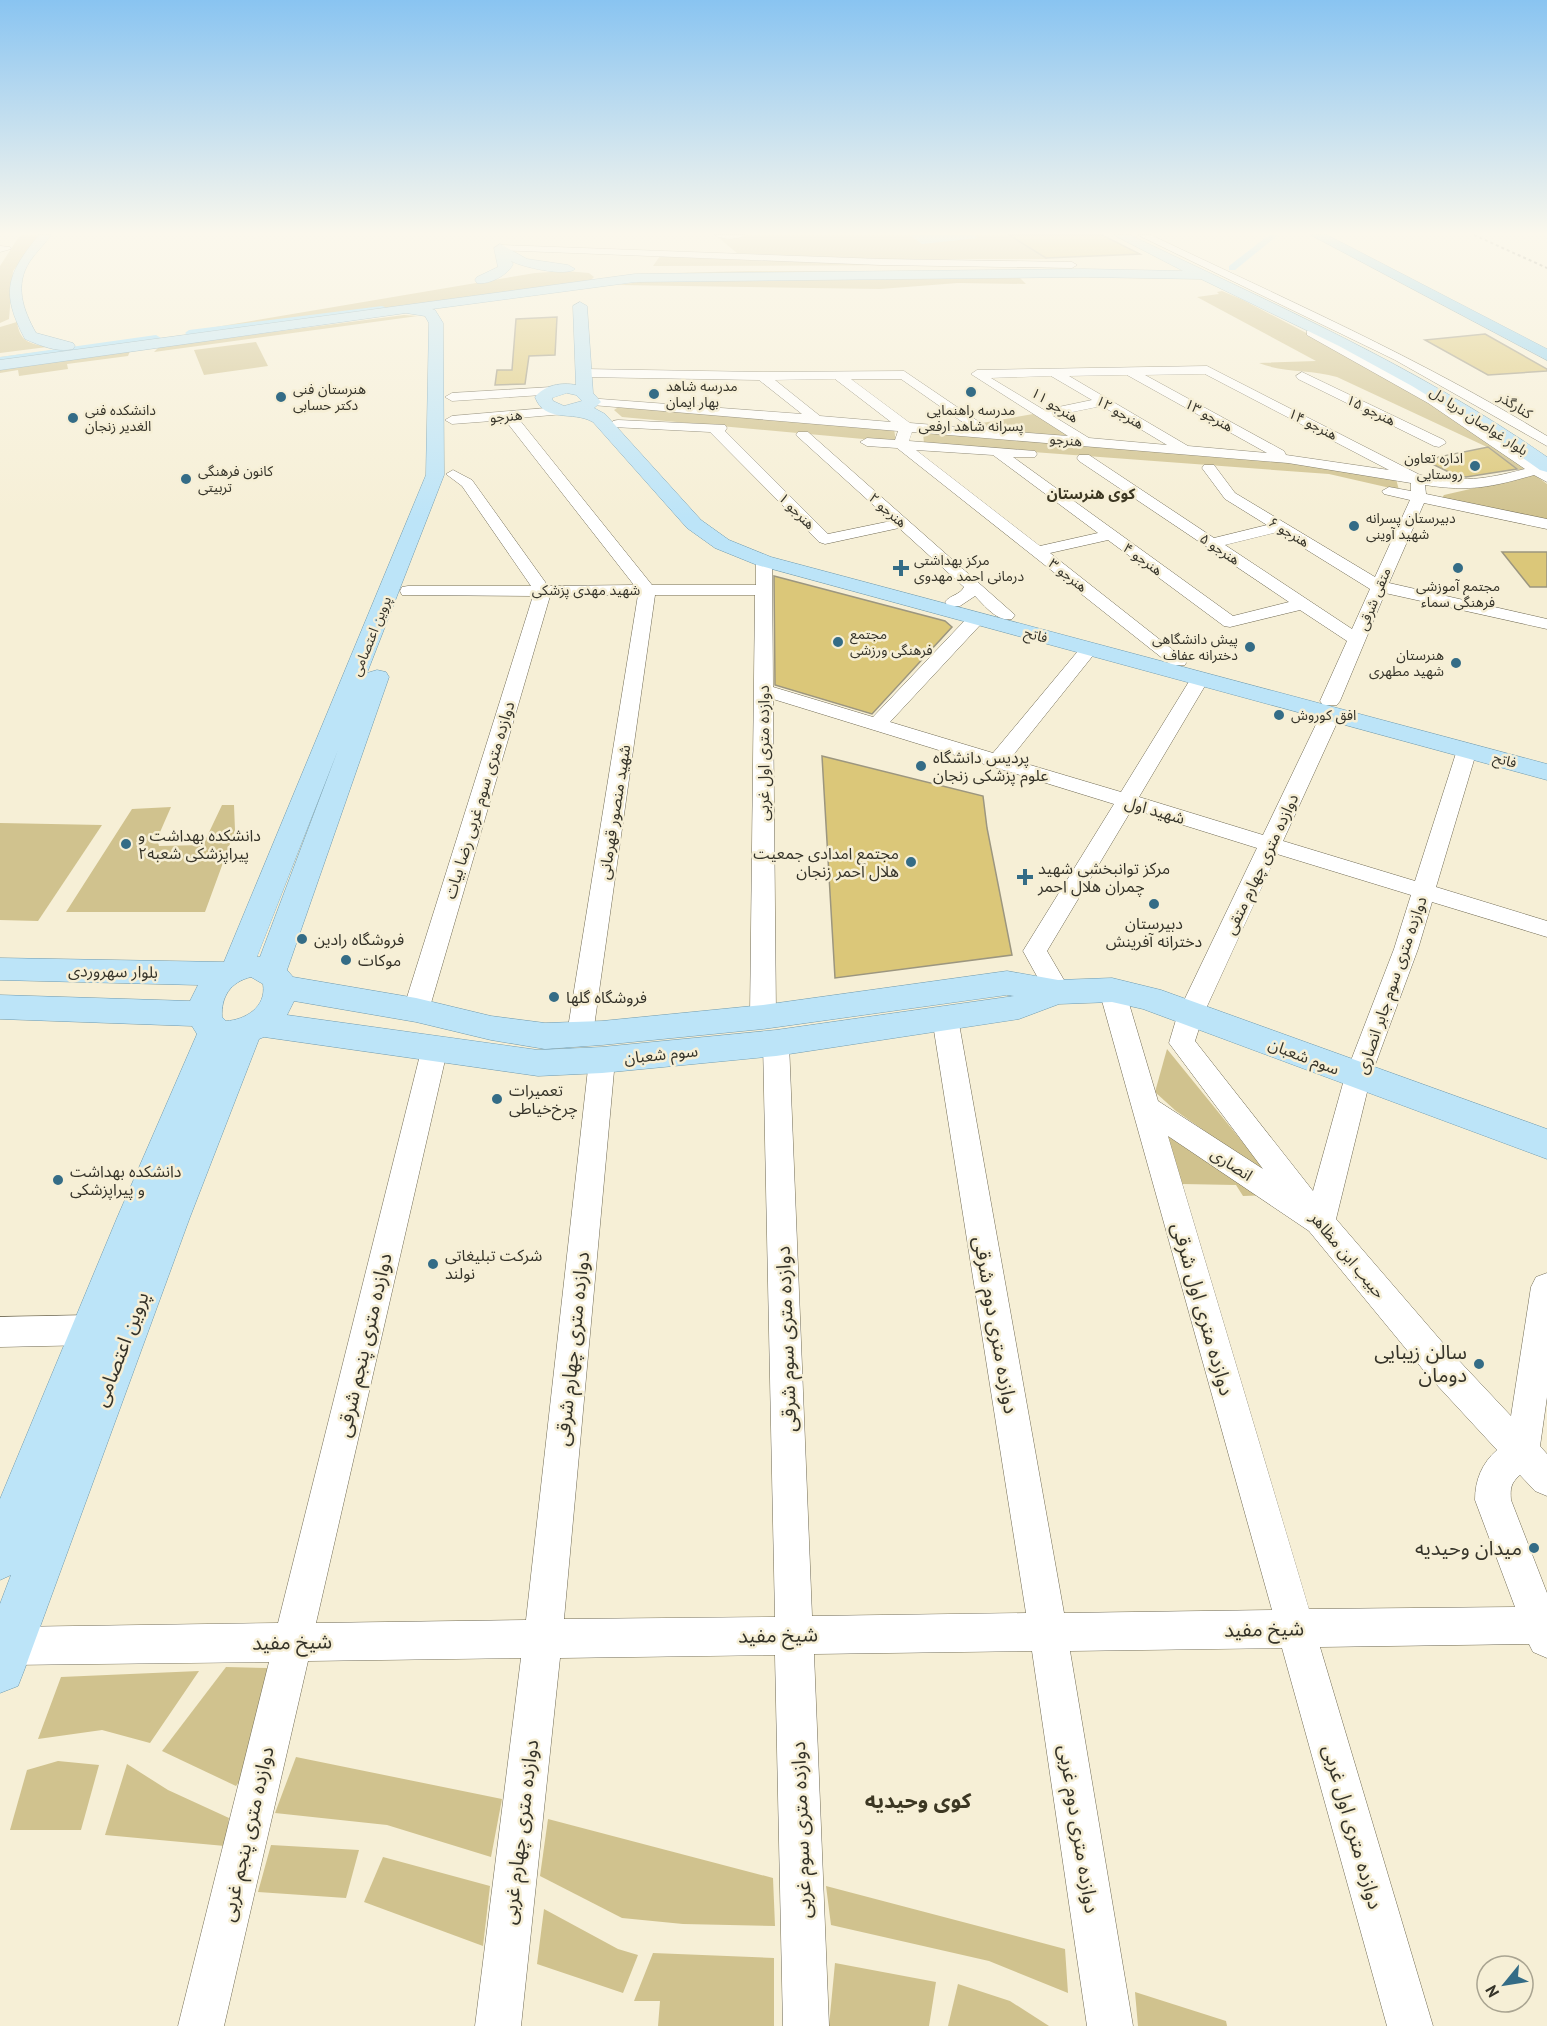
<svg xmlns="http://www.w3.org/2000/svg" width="1547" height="2026" viewBox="0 0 1547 2026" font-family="'PT Sans','Noto Sans Arabic',sans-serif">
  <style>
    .green { fill: #d0c28e }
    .water { fill: #9cddfe }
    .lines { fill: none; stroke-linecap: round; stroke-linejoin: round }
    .canal { fill: #9cddfe; fill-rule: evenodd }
    .building { fill: #dbc779; stroke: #9c967f; stroke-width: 1.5 }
    .minor-casing { stroke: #716b55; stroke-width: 1 }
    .major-casing { stroke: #709aad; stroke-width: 1 }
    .highway-casing { stroke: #709aad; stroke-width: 1 }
    .minor { fill: #fff; fill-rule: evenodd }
    .major { fill: #bce4f8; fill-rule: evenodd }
    .highway { fill: #8fd2f4; fill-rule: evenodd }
    .rail { stroke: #7e7a6b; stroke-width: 2; stroke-dasharray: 3 3; stroke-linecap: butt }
    .poi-dot { fill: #346c86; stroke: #f6efd6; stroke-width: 2 }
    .labels { text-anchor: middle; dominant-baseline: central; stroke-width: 5; stroke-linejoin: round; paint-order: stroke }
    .far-poi-label { font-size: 14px; fill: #353329; stroke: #f6efd6; text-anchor: start }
    .far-street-label { font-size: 14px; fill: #353329; stroke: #f6efd6 }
    .far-neighbourhood-label { font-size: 15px; font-weight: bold; fill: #3c3723; stroke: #f6efd6 }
    .street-label { font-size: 16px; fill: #353329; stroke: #f6efd6 }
    .poi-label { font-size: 16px; fill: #353329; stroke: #f6efd6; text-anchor: start }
    .near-street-label { font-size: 20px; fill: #353329; stroke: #f6efd6 }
    .near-poi-label { font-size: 20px; fill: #353329; stroke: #f6efd6; text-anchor: end }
    .near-neighbourhood-label { font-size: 21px; font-weight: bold; fill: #3c3723; stroke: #f6efd6 }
  </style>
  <rect width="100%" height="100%" fill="#f6efd6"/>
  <g class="green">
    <polygon points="20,235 40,235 13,271 9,319 0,323 0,266"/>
    <polygon points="715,235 1009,235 1048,259 878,259 737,253"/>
    <polygon points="660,256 966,265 653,266"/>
    <path d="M565,271l24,2 5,4 -4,4c-133,17 -267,36 -400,54l-4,-3 349,-59z"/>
    <polygon points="747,271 913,271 639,274"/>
    <polygon points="1020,278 1026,284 958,283 880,289 618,285 647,281"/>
    <path d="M1222,291l21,9 132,69 102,63 70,52v38l-107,-22 4,-5 83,-19 -40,-29 -150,-70c-26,-8 -54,-4 -78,-14l57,-2 -119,-64 22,-3 -2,-2z"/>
    <polygon points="404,315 418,316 154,352 159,347"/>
    <path d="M17,322c3,20 12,21 30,25l-47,6v-26z"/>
    <polygon points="153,337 156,341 0,362 0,357"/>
    <polygon points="256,342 268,366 204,375 194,350"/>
    <polygon points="130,351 128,356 67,364 68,369 19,376 18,370 0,373 0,369"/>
    <polygon points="620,406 894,429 896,442 622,417 614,410"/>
    <polygon points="1033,414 1072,437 992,430 982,423"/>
    <polygon points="923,432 1280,461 1396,479 1399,490 1329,474 924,444"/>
    <polygon points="222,805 234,805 235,830 205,912 66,912 132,809 171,807 157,839 159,846 203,845"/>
    <polygon points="0,823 102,825 38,921 0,920"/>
    <polygon points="1167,1049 1271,1177 1176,1111 1155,1092"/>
    <polygon points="1163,1127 1271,1195 1243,1196 1236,1185 1182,1184"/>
    <polygon points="226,1667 268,1668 242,1778 236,1786 162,1751"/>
    <polygon points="199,1671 150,1743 102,1730 38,1739 61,1677"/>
    <polygon points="296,1757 502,1799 491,1857 387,1825 275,1813"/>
    <polygon points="58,1761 99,1765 81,1830 10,1830 27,1770"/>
    <polygon points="127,1764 168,1790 229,1818 225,1846 105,1835"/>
    <polygon points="548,1819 773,1878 775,1926 683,1924 622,1918 540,1876"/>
    <polygon points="271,1845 359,1850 346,1898 258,1892"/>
    <polygon points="383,1857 490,1886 483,1946 364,1902"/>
    <polygon points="826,1886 1065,1949 1068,1993 989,1961 831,1925"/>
    <polygon points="544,1909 618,1949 638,1955 623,1993 537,1964"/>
    <polygon points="653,1953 774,1958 774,2026 658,2026 660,2001 634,2001"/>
    <polygon points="835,1963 936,1982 929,2026 829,2026"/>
    <polygon points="958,1984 1010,2001 1049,2026 948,2026"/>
    <polygon points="1135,1992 1226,2021 1227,2026 1138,2026"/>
  </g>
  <polygon class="water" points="910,235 974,235 978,238 922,244"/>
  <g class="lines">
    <g class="canal">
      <polygon points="1269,235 1278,235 1235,270 1229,270 1229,266"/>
      <polygon points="382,306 385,307 385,311 189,336 185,333 189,330"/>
      <polygon points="156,335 161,338 159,340 0,363 0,357"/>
    </g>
  </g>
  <g class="building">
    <polygon points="1009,235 1102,235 1140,254 1046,258"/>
    <polygon points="557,317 555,355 529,356 525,384 495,385 497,370 512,370 516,319"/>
    <polygon points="1485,334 1547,369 1547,371 1488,375 1425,340"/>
    <polygon points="1488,447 1517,469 1466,477 1455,475 1424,460"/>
    <polygon points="1502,552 1547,552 1547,587 1530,587"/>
    <polygon points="774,576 945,621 952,627 872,714 775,685"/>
    <polygon points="822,756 983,796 987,828 1012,955 835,978"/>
  </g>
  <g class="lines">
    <g class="minor-casing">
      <g id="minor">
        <path d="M715,235h30c-7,5 -23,5 -30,0z"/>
        <path d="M1138,235h13c134,64 269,123 396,201v10l-152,-86z"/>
        <polygon points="500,245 881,259 1072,262 1077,265 1072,268 881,265 496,250 495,248"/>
        <polygon points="0,246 10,247 11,249 0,252"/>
        <path d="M1311,329l66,34 60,34 110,74v11l-13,-7c-43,12 -63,17 -109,10l1,9 121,25v10l-123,-26 -35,80 158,36v10l-162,-36 -45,108 -3,4h-14l-3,-4 27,-60 -47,-31 -70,17 -6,-1 -116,-86 -58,13 137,108 -2,4h-14l-274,-217 -30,-2 -7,-4 7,-4 28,2 3,-9 -306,-26 -7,-4 2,-3 215,16 -43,-34 -175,-3 -6,-4 6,-4 178,3 142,-1 87,59 77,6 -97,-62 6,-4 230,-4 213,109c45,7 62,5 105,-6l-97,-66 -121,-68v-4zM1205,374l184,96 -103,-15 -2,-4 -139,-76zM1127,375l140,78 -79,-7 -119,-70zM1051,376l41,24 -48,10 -53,-32zM835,379l56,43 -71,-6 -45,-36zM851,379h50l70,49 -61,-5zM1102,406l65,39 -78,-7 -36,-22zM912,432l376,31 123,20v8l-22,-4 -7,4 2,3 26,6 -35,77 -140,-84 -21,-28h-10l-2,3 23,31 42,26 -53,13 -125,-83h-10l-2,3 2,3 210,141 -56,14 -220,-159h22l2,-3 -2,-3 -126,-10zM916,450l77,5 105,78 -58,13zM1278,532l92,57 -18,40 -127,-84z"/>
        <polygon points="1302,372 1444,440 1446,443 1439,447 1434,446 1298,379 1296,376"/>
        <polygon points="552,387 557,388 558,391 557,394 452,401 445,397 452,393"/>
        <path d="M559,407l7,4 -2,3 -46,4 134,167h104v-24l2,-3h12l2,3 1,126 100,30 97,-102h12l3,4 -3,4 -92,99 103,31 90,-108h12l3,4 -3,4 -85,106 111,33 72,-117h14l2,4 -70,118 124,38 58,-121 3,-4h14l3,4 -58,127 132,40 42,-131 3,-4h14l3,4 -41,137 111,34v16l-115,-35 -14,47 -47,127 -35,143 113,131 62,66 20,-129 5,-10 11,-4v124l-7,49 7,8v42l-12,-5 -15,-16c-9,8 -10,13 -9,25l36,93v65l-14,-6 -4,-8 -209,3 113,379h-46l-105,-378 -212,3 63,375h-46l-55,-375 -218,3 15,372h-46l-8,-371 -215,3 -39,368h-46l46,-368 -213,3 -84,365h-46l91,-364 -261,3 -8,-3v-32l8,-3 270,-4 144,-576 4,-7 9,-3 9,3 4,7 -132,576 210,-3 63,-560 4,-7 9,-3 9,3 4,7 -51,559 211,-2 -12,-574 4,-7 9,-3 9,3 4,7 23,573 214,-3 -94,-595 4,-7 9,-2 9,2 4,7 106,595 208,-3 -173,-620 4,-6 9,-3 9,3 4,6 33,111 105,68 -94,-126 9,-30 79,-165 -125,-39 -85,142 24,41 -4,6 -9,3 -9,-3 -26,-47 91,-147 -341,-105 3,318 -4,7 -9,2 -9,-2 -4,-7 5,-422h-100l-62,439 -4,7 -9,3 -9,-3 -4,-7 71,-439 -88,1 -121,414 -4,7 -9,2 -9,-2 -4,-7 130,-414 -131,-1 -2,-4 2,-4 6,-1h123l-69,-100 -16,-12 7,-4 19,10 76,106 86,-1 -129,-165 -53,4 -7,-4 7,-4zM1277,854l134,41 -17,54 -49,127 -32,115 -118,-150 9,-28zM1168,1136l141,95 116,141 72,78c-15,13 -22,30 -22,50l40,107 -206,2z"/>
        <path d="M618,420l107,5 2,3 -2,3 103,103 63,-13 -95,-86 2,-3h10l207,183 -3,4c-15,3 -27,-13 -37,-23l-15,10h-12l-3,-4c5,-7 15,-7 19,-15l-65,-59 -74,16 -6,-2 -109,-110 -97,-5 -2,-3 2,-3z"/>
        <polygon points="92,1315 103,1320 108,1330 103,1340 92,1345 0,1347 0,1317"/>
      </g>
    </g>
    <g class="major-casing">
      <g id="major">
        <path d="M39,235h12c-6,9 -15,17 -21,26 -16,24 -7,49 6,72l37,10 2,3 -2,3c-16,4 -34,-4 -48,-10 -25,-47 -18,-65 14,-104z"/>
        <path d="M1114,235h16c145,70 285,130 417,222v15l-7,-2 -63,-44 -65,-40 -73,-40 -138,-67 -117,-2 -449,5 -203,27 3,1 8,13 1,152 -77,198 10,-3 9,2 3,5 -102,293 6,7 123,21 75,18 54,7 57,-2 161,-16 244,-34 51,9 54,-2 49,12 386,139v30l-404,-150 -31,-7 -53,2 -40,15 -243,37 -174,17 -64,3 -274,-39 -5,2 -69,178 -165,451 -7,18 -18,7v-89l11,-29 -11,5v-81l117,-281 80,-184 -5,-8 -192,-7v-24l190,6 8,-16 -198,-5v-22l224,4 202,-487 3,-152 -4,-7 -19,-3 -406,57v-10l635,-86 449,-5 99,2zM338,750l-78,207h-3zM251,977l12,7c4,23 -18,36 -37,37l-4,-4c-1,-20 8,-35 29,-40zM1007,995l7,1 -238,34 -174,17 -64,3 -251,-35 7,-14 122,21 75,18 54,9 57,-4 161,-16z"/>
        <path d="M500,244l27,15 41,6 7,4c-9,8 -53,-2 -64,-8l2,3c-5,11 -24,21 -36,19l-2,-3 2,-3 21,-10 -4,-19z"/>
        <path d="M580,302l7,4 6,87 8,9 -7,6 11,6 96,106 28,20 42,17 776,207v16l-790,-215 -42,-17 -28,-20 -94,-106c-21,-12 -48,2 -58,-25 9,-12 27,-15 41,-12l-3,-79zM567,393l9,2 6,6 -18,5 -11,-5 -1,-3z"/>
      </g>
    </g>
    <g class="highway-casing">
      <polygon id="highway" points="1311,235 1327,235 1547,349 1547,360"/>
    </g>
    <use href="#minor" class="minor"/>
    <use href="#major" class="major"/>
    <use href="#highway" class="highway"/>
    <polyline class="rail" points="1474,235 1547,268"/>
  </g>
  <linearGradient id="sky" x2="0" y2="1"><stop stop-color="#89c4f1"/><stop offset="0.45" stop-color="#fbf8ed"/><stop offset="1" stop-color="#fbf8ed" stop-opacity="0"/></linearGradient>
  <rect width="1547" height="519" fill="url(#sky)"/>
  <g class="poi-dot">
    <circle cx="971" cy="392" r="6"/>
    <circle cx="654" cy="394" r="6"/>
    <circle cx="281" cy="397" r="6"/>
    <circle cx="73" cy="418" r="6"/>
    <circle cx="1475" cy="466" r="6"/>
    <circle cx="186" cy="479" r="6"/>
    <circle cx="1354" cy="526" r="6"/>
    <path d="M898 559h6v6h6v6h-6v6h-6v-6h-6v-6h6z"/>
    <circle cx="1458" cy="568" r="6"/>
    <circle cx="838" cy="642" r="6"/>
    <circle cx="1250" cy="647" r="6"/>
    <circle cx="1456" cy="663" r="6"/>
    <circle cx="1279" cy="715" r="6"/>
    <circle cx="921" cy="766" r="6"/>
    <circle cx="126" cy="844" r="6"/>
    <circle cx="911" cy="862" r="6"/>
    <path d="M1022 868h6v6h6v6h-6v6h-6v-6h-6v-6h6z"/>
    <circle cx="1154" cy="904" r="6"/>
    <circle cx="302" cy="939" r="6"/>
    <circle cx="346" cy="960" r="6"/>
    <circle cx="554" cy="997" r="6"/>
    <circle cx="497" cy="1099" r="6"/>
    <circle cx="58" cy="1180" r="6"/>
    <circle cx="433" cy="1264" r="6"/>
    <circle cx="1479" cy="1364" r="6"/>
    <circle cx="1534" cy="1548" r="6"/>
  </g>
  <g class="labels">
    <g class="far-poi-label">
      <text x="666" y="386">مدرسه شاهد<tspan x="666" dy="16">بهار ایمان</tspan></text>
      <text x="293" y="389">هنرستان فنی<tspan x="293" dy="16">دکتر حسابی</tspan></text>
      <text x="85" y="410">دانشکده فنی<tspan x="85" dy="16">الغدیر زنجان</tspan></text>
      <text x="971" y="410" text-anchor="middle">مدرسه راهنمایی<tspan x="971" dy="16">پسرانه شاهد ارفعی</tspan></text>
      <text x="1463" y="458" text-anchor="end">اداره تعاون<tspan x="1463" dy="16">روستایی</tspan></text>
      <text x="198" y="471">کانون فرهنگی<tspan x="198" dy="16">تربیتی</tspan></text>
      <text x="1366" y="518">دبیرستان پسرانه<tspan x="1366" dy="16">شهید آوینی</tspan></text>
      <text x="914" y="560">مرکز بهداشتی<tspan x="914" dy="16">درمانی احمد مهدوی</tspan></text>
      <text x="1458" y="586" text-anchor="middle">مجتمع آموزشی<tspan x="1458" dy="16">فرهنگی سماء</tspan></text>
      <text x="850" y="634">مجتمع<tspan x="850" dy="16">فرهنگی ورزشی</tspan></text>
      <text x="1238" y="639" text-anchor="end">پیش دانشگاهی<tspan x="1238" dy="16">دخترانه عفاف</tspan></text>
      <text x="1444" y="655" text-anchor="end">هنرستان<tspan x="1444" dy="16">شهید مطهری</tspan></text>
      <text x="1291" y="715">افق کوروش</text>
    </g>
    <g class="far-street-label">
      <text transform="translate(1055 405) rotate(32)">هنرجو ۱۱</text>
      <text transform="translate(1515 405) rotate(32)">کنارگذر</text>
      <text transform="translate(1371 410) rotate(26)">هنرجو ۱۵</text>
      <text transform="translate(1120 412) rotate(30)">هنرجو ۱۲</text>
      <text transform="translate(1209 415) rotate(29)">هنرجو ۱۳</text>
      <text transform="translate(506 416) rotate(-5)">هنرجو</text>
      <text transform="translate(1479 421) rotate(33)">بلوار غواصان دریا دل</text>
      <text transform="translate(1313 424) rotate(27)">هنرجو ۱۴</text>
      <text transform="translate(1066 440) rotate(5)">هنرجو</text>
      <text transform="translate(888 510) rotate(41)">هنرجو ۲</text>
      <text transform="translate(797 511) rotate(45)">هنرجو ۱</text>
      <text transform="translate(1289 532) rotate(31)">هنرجو ۶</text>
      <text transform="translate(1220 549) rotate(34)">هنرجو ۵</text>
      <text transform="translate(1143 559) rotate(36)">هنرجو ۴</text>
      <text transform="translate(1068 575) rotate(38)">هنرجو ۳</text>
      <text x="586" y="590">شهید مهدی پزشکی</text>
      <text transform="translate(1374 599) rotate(-68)">متقی شرقی</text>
      <text transform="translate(1036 635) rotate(15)">فاتح</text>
      <text transform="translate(371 636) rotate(-68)">پروین اعتصامی</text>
      <text transform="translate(1505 760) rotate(15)">فاتح</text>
    </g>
    <g class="far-neighbourhood-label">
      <text x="1091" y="493">کوی هنرستان</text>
    </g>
    <g class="street-label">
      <text transform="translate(763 753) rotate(-90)">دوازده متری اول غربی</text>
      <text transform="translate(479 800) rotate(-73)">دوازده متری سوم غربی رضا بیات</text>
      <text transform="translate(1155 810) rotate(16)">شهید اول</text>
      <text transform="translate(614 812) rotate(-81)">شهید منصور قهرمانی</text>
      <text transform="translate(1261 864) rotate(-65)">دوازده متری چهارم متقی</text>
      <text transform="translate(113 971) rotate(1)">بلوار سهروردی</text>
      <text transform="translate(1391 985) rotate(-71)">دوازده متری سوم جابر انصاری</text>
      <text transform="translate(661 1054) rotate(-6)">سوم شعبان</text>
      <text transform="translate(1304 1056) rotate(21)">سوم شعبان</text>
      <text transform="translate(1232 1164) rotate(33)">انصاری</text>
      <text transform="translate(1348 1255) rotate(50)">حبیب ابن مظاهر</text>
    </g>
    <g class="poi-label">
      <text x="933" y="757">پردیس دانشگاه<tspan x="933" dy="18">علوم پزشکى زنجان</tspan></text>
      <text x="138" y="835">دانشکده بهداشت و<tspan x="138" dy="18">پیراپزشکى شعبه۲</tspan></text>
      <text x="899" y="853" text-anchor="end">مجتمع امدادی جمعیت<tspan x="899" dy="18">هلال احمر زنجان</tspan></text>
      <text x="1038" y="868">مرکز توانبخشی شهید<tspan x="1038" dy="18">چمران هلال احمر</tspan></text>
      <text x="1154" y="923" text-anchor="middle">دبیرستان<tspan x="1154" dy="18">دخترانه آفرینش</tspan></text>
      <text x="314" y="939">فروشگاه رادین</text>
      <text x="358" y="960">موکات</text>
      <text x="566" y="997">فروشگاه گلها</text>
      <text x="509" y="1090">تعمیرات<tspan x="509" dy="18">چرخ‌خیاطی</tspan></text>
      <text x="70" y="1171">دانشکده بهداشت<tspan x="70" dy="18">و پیراپزشکی</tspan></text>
      <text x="445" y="1255">شرکت تبلیغاتی<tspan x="445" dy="18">نولند</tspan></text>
    </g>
    <g class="near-street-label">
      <text transform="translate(1203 1309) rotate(74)">دوازده متری اول شرقی</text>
      <text transform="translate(996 1325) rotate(80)">دوازده متری دوم شرقی</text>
      <text transform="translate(786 1339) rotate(-92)">دوازده متری سوم شرقی</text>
      <text transform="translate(364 1345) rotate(-77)">دوازده متری پنجم شرقی</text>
      <text transform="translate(121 1349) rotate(-69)">پروین اعتصامی</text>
      <text transform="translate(572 1349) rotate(-84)">دوازده متری چهارم شرقی</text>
      <text transform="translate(1264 1629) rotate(-1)">شیخ مفید</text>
      <text transform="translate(778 1635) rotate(-1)">شیخ مفید</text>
      <text transform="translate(292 1642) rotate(-1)">شیخ مفید</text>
      <text transform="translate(1353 1827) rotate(74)">دوازده متری اول غربی</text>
      <text transform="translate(1079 1829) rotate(81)">دوازده متری دوم غربی</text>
      <text transform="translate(801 1830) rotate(-92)">دوازده متری سوم غربی</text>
      <text transform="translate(520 1832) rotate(-83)">دوازده متری چهارم غربی</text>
      <text transform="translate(247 1834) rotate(-77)">دوازده متری پنجم غربی</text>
    </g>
    <g class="near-poi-label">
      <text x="1467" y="1352">سالن زیبایی<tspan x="1467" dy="23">دومان</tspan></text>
      <text x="1522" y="1548">میدان وحیدیه</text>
    </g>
    <g class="near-neighbourhood-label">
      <text x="918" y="1800">کوی وحیدیه</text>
    </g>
  </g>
  <g transform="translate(1505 1984) rotate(240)"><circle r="28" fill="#f6efd6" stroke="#a9a491" stroke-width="1.5"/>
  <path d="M0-4.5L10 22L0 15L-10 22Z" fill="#346c86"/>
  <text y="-9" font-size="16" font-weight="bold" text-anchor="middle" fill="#353329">N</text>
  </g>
</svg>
